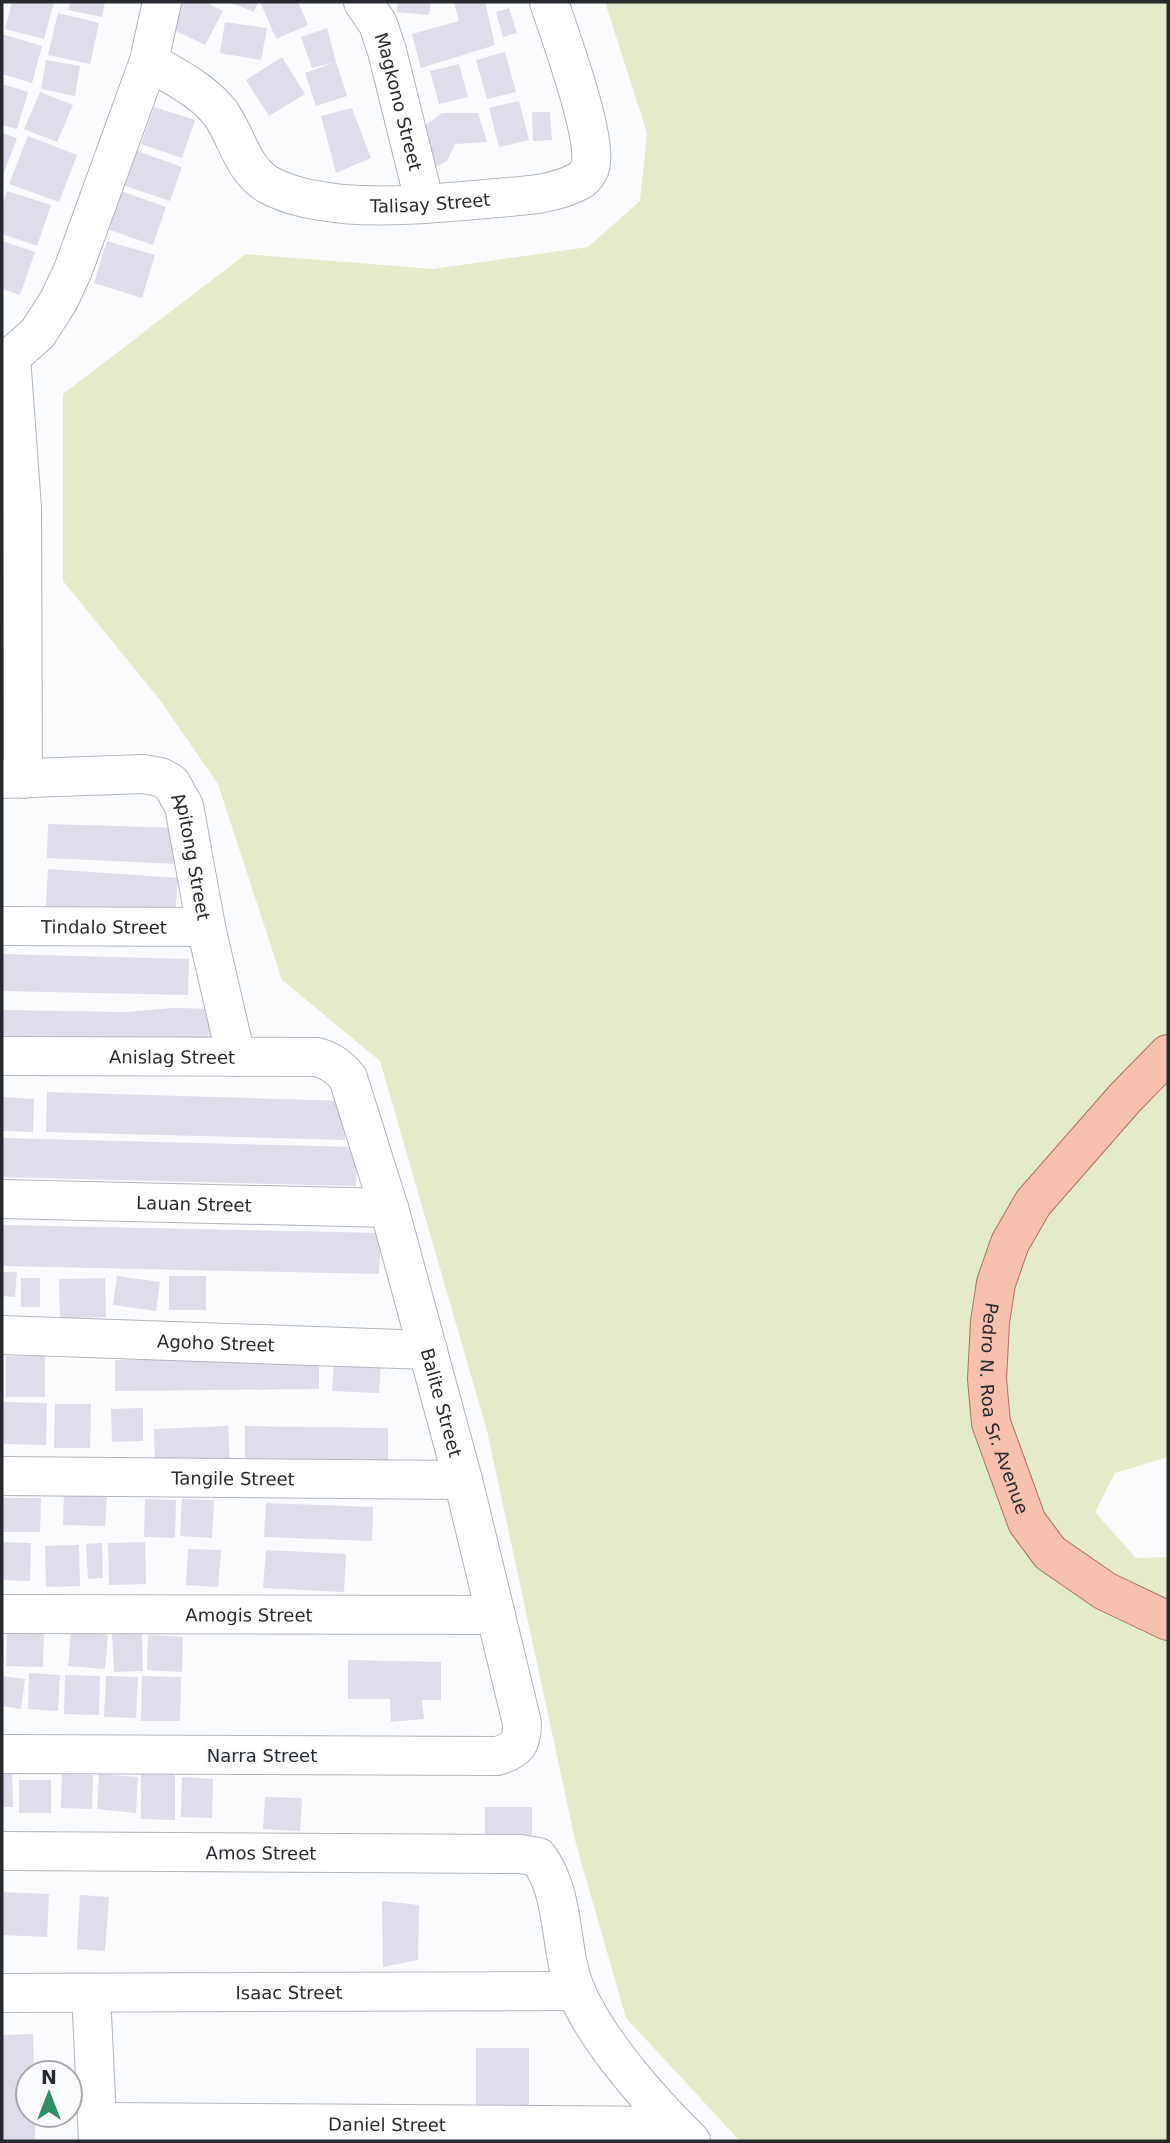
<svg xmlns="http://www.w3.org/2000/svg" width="1170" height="2143" viewBox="0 0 1170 2143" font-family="'DejaVu Sans',sans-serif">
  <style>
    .green { fill: #e4ebc9 }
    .building { fill: #dedde9 }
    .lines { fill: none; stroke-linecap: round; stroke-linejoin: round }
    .minor-casing { stroke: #aeb4be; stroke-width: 40 }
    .major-casing { stroke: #ab705e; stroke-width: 40 }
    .minor { stroke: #fff; stroke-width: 38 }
    .major { stroke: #f8c1ae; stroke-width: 38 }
    .labels { text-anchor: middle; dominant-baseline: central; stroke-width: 6; stroke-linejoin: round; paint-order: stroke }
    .street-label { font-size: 18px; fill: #26292d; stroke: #fafbfd }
  </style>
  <rect width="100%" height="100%" fill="#fafbfd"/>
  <polygon class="green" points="605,2 1168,2 1168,1457 1115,1473 1095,1512 1136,1558 1168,1557 1168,2141 740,2141 626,2018 576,1844 487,1431 380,1061 282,980 218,784 160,700 63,581 63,394 246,254 433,269 588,247 640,201 647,133"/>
  <g class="building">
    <polygon points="12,2 54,2 44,39 5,29"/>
    <polygon points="70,2 105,2 102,17 68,10"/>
    <polygon points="174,2 205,2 223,11 205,45 162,24"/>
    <polygon points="228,2 258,2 254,12"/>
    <polygon points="265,2 298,2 308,25 276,39 261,4"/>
    <polygon points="398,2 431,2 429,15 397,12"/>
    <polygon points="454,2 485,2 495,45 421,68 412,34 459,21"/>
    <polygon points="509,8 517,33 503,37 496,12"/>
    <polygon points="58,13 99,23 90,64 48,55"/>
    <polygon points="225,22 267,28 261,60 220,53"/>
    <polygon points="327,28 336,62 312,68 301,37"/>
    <polygon points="2,34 42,46 32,83 2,74"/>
    <polygon points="505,52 516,92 487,99 476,60"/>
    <polygon points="282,57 305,94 269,116 246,80"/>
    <polygon points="46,60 80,66 75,96 41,89"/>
    <polygon points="336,62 347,96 316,106 305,73"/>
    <polygon points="459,64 468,97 439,104 430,71"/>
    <polygon points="2,84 28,92 17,129 2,125"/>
    <polygon points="40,92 73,105 57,142 24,129"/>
    <polygon points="519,101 529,140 499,147 489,108"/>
    <polygon points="154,107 195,120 182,158 141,144"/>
    <polygon points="352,108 371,158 336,173 321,116"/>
    <polygon points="532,112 550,112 552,140 533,141"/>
    <polygon points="442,113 478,113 487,142 455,144 447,161 430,170 424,126"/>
    <polygon points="2,133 17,138 2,178"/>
    <polygon points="28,136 77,155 59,202 9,184"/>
    <polygon points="137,151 182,167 170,201 125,186"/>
    <polygon points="118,190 166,207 153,245 104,228"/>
    <polygon points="7,191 51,205 37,246 2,234 2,207"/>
    <polygon points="2,241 35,252 20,295 2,289"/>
    <polygon points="107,241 155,255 142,298 94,283"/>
    <polygon points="48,824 180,828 178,864 47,858"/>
    <polygon points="48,869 178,878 175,916 46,908"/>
    <polygon points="2,954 189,959 188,995 2,991"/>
    <polygon points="172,1008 218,1009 217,1047 2,1048 2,1010 127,1012"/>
    <polygon points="47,1092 346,1101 345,1140 46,1132"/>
    <polygon points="2,1097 34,1099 33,1132 2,1131"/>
    <polygon points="2,1138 357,1147 356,1186 2,1177"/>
    <polygon points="2,1225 381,1233 379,1274 2,1266"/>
    <polygon points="2,1272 17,1272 15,1297 2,1296"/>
    <polygon points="117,1276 160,1282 156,1311 113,1305"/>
    <rect x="169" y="1276" width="37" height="34"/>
    <rect x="21" y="1278" width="19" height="29"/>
    <polygon points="105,1278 106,1317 60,1318 59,1279"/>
    <rect x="6" y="1356" width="39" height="41"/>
    <polygon points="319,1359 319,1389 115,1391 115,1360"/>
    <polygon points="334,1360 381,1363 379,1393 332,1391"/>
    <polygon points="2,1402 47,1403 46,1445 2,1444"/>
    <polygon points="55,1404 91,1404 90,1448 54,1448"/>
    <polygon points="143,1408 143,1441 112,1442 111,1409"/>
    <polygon points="228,1426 230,1463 155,1466 154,1429"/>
    <polygon points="245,1426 388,1428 388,1460 330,1462 293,1459 245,1458"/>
    <polygon points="64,1494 107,1496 105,1526 63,1525"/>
    <polygon points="2,1498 41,1498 40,1532 2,1532"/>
    <polygon points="145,1499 176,1500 175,1538 144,1537"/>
    <polygon points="182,1499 214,1500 212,1538 180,1536"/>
    <polygon points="266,1503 373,1507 372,1541 264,1537"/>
    <polygon points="2,1542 31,1543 30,1581 2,1580"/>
    <polygon points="145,1542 146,1584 109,1585 108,1543"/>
    <polygon points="102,1543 103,1578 88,1579 86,1544"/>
    <polygon points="79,1545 80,1586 46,1587 45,1546"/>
    <polygon points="188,1549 221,1550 218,1587 186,1585"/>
    <polygon points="266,1550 346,1554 344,1592 263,1588"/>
    <polygon points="7,1631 44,1632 43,1667 6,1666"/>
    <polygon points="71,1631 108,1635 105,1669 68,1666"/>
    <polygon points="142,1631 143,1671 114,1672 112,1633"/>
    <polygon points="148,1635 183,1637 182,1672 147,1670"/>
    <polygon points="348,1660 441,1662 441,1700 422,1700 424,1719 391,1722 390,1699 348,1699"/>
    <polygon points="29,1673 60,1675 58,1711 28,1709"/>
    <polygon points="65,1675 100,1676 99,1715 64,1714"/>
    <polygon points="2,1676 25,1679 21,1709 2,1706"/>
    <polygon points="106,1676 138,1677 136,1718 104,1717"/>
    <polygon points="142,1676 181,1677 180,1721 141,1721"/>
    <polygon points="12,1771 13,1807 2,1807 2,1772"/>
    <polygon points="62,1774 93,1775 92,1809 61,1808"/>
    <polygon points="99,1774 138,1777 136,1813 97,1809"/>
    <polygon points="141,1774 175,1774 175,1820 141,1819"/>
    <polygon points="182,1777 213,1779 212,1818 181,1817"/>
    <rect x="19" y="1780" width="32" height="33"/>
    <polygon points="265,1797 302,1798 300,1831 263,1829"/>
    <rect x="485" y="1807" width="47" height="29"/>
    <polygon points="2,1892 49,1894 47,1937 2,1935"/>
    <polygon points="80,1895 109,1897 105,1951 77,1949"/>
    <polygon points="382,1901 419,1905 418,1960 383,1967"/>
    <polygon points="33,2034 34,2073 28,2073 28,2115 35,2115 35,2141 2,2141 2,2035"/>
    <rect x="476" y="2048" width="53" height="57"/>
  </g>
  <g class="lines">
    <g class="minor-casing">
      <g id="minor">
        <path id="s1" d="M363,2l15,22 9,27 38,153"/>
        <path id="s2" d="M149,61c25,16 54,29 72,53 16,23 21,54 46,70 23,13 50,17 76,20 47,4 96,-1 143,-5 30,-3 66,-3 93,-18 4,-2 8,-7 10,-11 13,-23 -31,-140 -40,-168"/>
        <polyline points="11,357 22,508 23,779"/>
        <polyline points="11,357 38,333 59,300 73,270 149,61 162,2"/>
        <path id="s3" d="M2,779l141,-5 17,3 11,6 13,23 22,121 30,130"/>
        <path id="s4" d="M2,926l204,1"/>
        <path id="s5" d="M2,1056l315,1c14,4 22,10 31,21l41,130 74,272 59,243c0,21 -5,27 -25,33l-495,-2"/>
        <path id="s6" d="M2,1199l387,9"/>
        <path id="s7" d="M2,1335l426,15"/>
        <path id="s8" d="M2,1476l461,4"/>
        <path id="s9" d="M2,1614l494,1"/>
        <path id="s10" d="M2,1851l518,3 18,3c29,39 20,91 38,134 22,51 75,111 115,150"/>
        <path id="s11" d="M2,1993l574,-2"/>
        <polyline points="91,1993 98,2141"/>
        <path id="s12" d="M98,2122l577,4"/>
      </g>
    </g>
    <g class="major-casing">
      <g id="major">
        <path id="s13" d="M1168,1054l-43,44 -92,105 -23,40 -14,40 -6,39 -3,57 4,44 36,99 23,31 55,38 63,30"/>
      </g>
    </g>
    <use href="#minor" class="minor"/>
    <use href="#major" class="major"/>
  </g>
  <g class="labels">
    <g class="street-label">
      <text stroke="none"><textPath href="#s1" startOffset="107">Magkono Street</textPath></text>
      <text stroke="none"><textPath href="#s2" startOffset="341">Talisay Street</textPath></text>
      <text stroke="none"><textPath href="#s3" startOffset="248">Apitong Street</textPath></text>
      <text stroke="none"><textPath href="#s4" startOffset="102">Tindalo Street</textPath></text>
      <text stroke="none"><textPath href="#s5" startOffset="170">Anislag Street</textPath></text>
      <text stroke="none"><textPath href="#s6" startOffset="192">Lauan Street</textPath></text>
      <text stroke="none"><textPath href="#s7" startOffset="214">Agoho Street</textPath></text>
      <text stroke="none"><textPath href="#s5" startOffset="691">Balite Street</textPath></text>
      <text stroke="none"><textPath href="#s13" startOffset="418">Pedro N. Roa Sr. Avenue</textPath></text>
      <text stroke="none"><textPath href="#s8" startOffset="231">Tangile Street</textPath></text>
      <text stroke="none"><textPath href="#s9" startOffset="247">Amogis Street</textPath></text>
      <text x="262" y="1755">Narra Street</text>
      <text stroke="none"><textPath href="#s10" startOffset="259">Amos Street</textPath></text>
      <text stroke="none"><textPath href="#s11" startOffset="287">Isaac Street</textPath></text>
      <text stroke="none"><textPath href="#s12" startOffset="289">Daniel Street</textPath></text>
    </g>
  </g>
  <rect width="1170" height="2143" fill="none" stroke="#26292d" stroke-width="7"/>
  <g transform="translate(49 2094)"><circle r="33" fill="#fafbfd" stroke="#a5a7aa" stroke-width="2"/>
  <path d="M0-5L12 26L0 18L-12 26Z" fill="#2f8d65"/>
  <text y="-10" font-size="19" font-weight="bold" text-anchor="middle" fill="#26292d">N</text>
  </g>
</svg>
